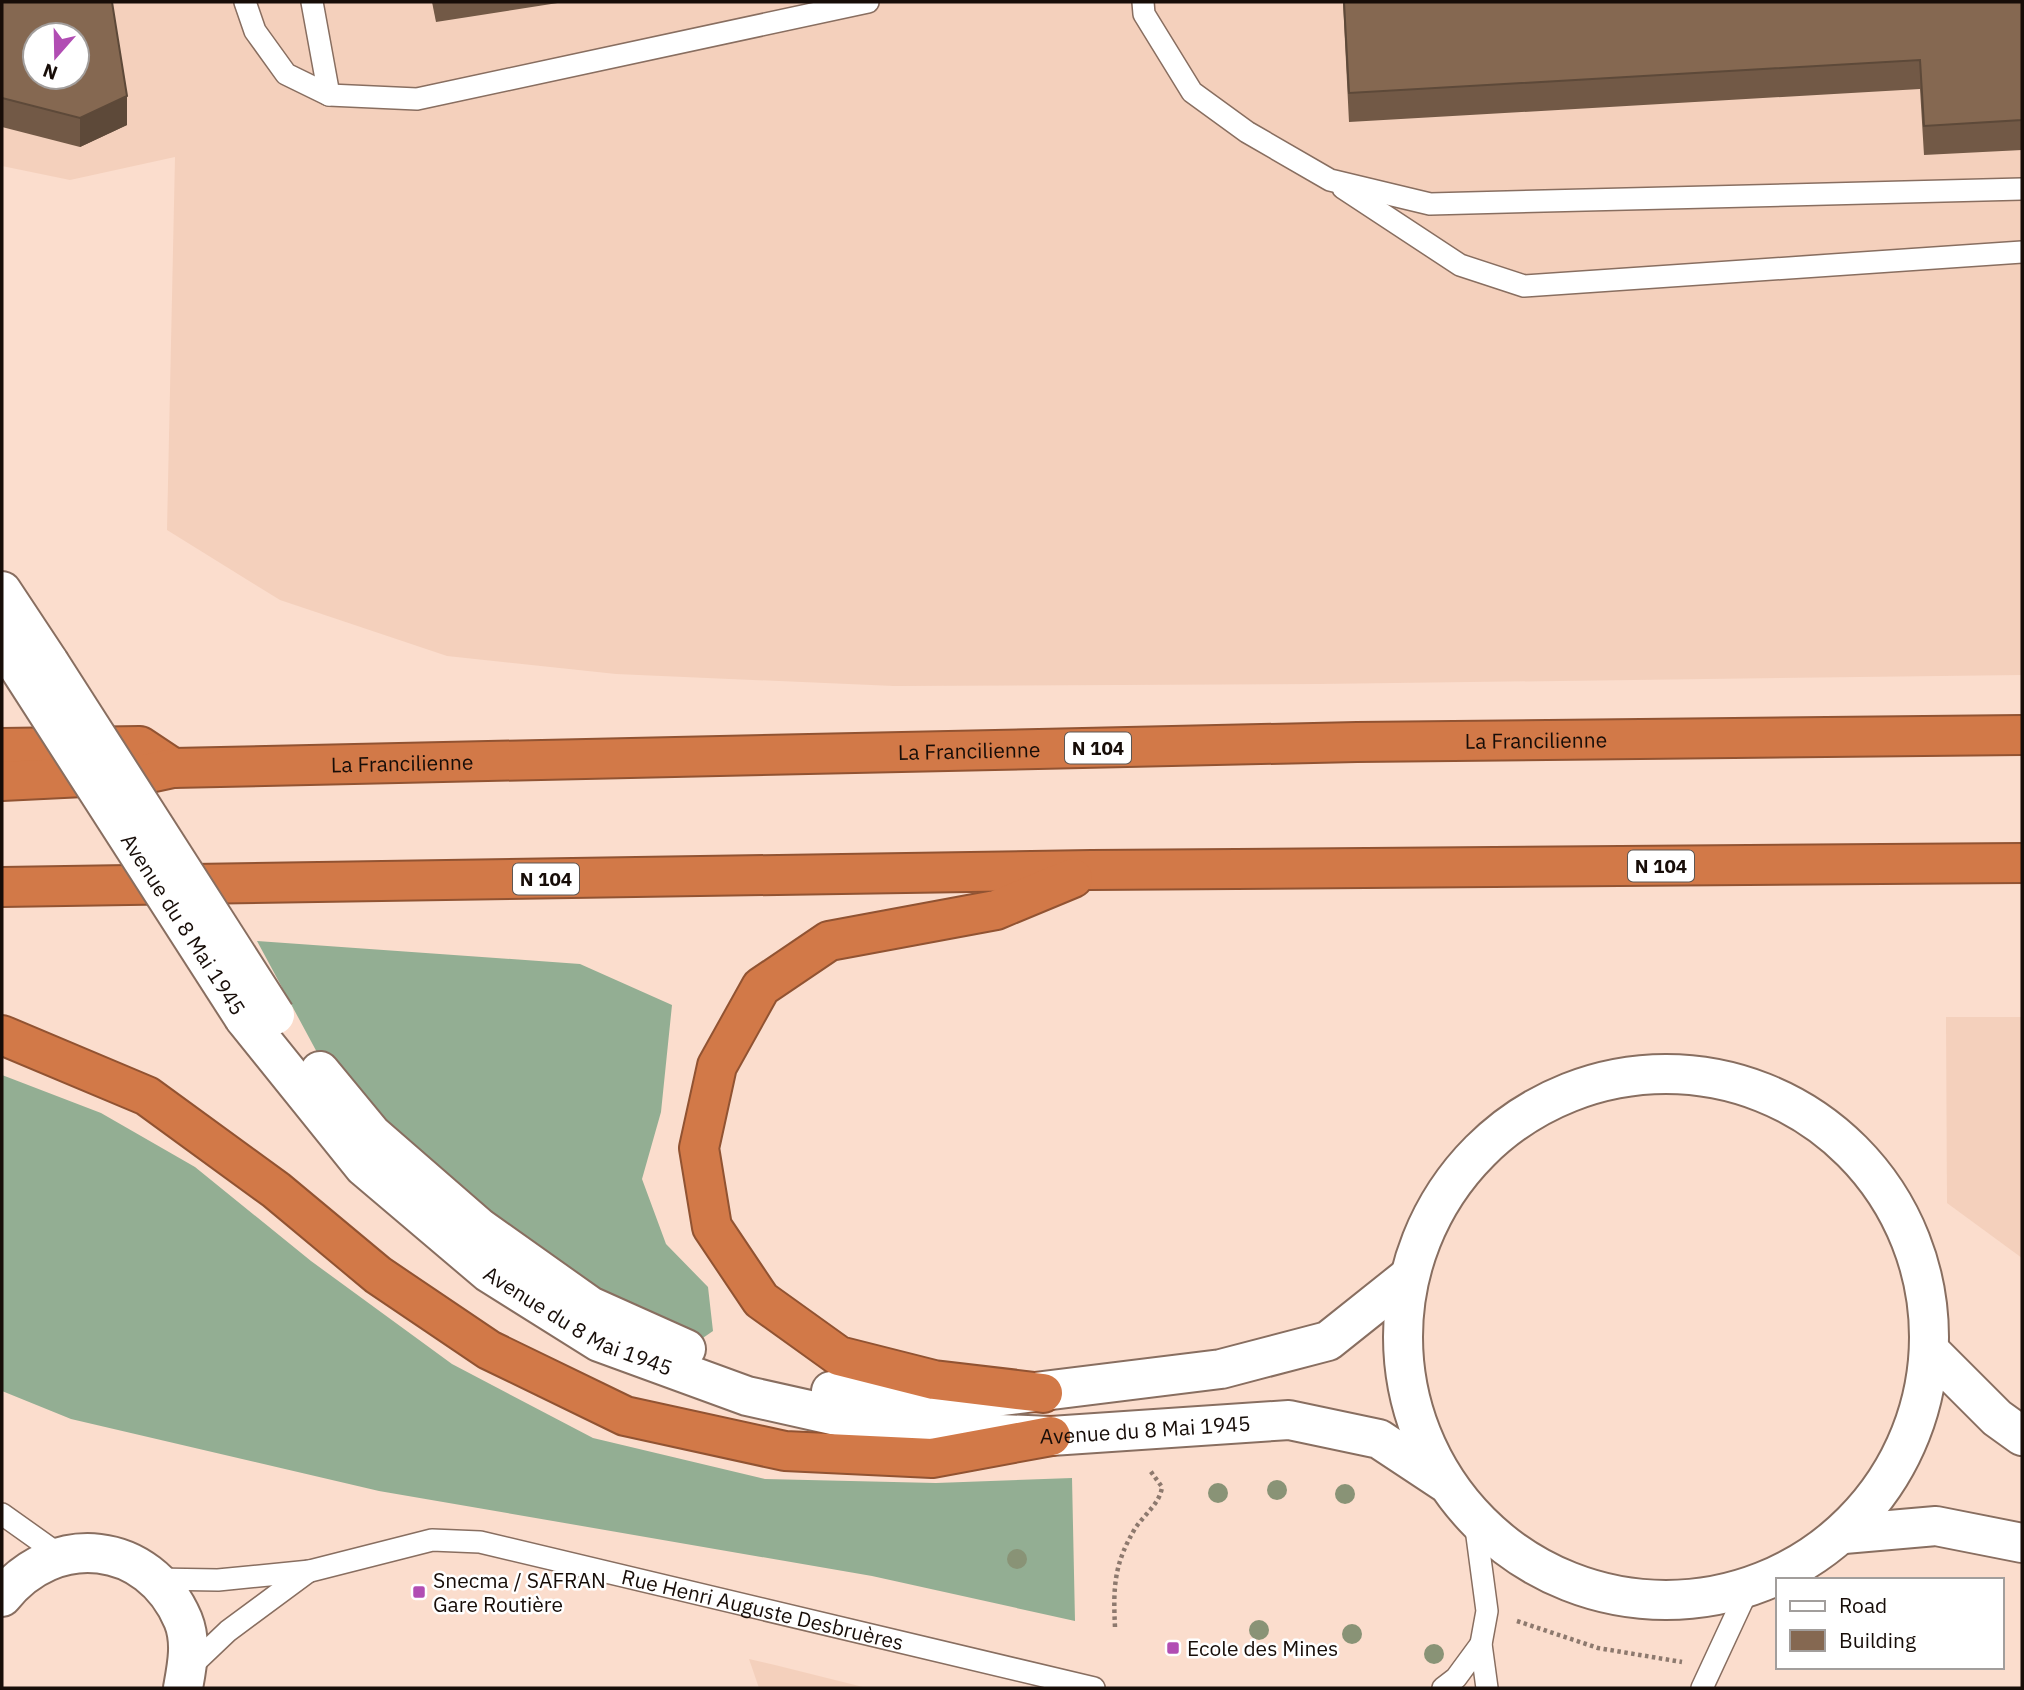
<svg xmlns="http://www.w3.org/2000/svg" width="2024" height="1690" viewBox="0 0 2024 1690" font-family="'IBM Plex Sans',sans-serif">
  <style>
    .built { fill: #f4d0bc; fill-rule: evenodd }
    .forest { fill: #93ae93 }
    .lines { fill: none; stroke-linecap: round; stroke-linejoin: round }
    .lane-casing { stroke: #886e60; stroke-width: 24 }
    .street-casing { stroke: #886e60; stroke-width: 42 }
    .secondary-casing { stroke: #886e60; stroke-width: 42 }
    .highway-casing { stroke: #915332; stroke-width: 42 }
    .path { stroke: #8d796e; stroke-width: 4.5; stroke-dasharray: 3.5 3.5; stroke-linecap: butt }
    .lane { stroke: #fff; stroke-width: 21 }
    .street { stroke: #fff; stroke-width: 38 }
    .secondary { stroke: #fff; stroke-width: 38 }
    .highway { stroke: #d27948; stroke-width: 38 }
    .secondary-bridge-casing { stroke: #886e60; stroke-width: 42; stroke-linecap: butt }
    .secondary-bridge { stroke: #fff; stroke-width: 38 }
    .tree { fill: #899376 }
    .wall { fill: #725946 }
    .shaded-wall { fill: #5d4939 }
    .building { fill: #856851; stroke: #5d4939; stroke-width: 2; fill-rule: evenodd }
    .poi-dot { fill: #b14db3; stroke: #fff; stroke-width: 2.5 }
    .labels { text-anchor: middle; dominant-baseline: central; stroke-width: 5; stroke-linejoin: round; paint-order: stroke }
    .shield { fill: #fff; stroke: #5d5652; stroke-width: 2 }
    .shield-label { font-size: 19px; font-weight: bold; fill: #170d08 }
    .street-label { font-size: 21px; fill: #170d08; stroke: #fff }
    .poi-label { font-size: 21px; fill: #170d08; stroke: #fff; text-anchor: start }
  </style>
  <rect width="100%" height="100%" fill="#fbddcd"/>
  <g class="built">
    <path d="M2,2h2020v673l-703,9 -425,2 -278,-12 -169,-18 -167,-56 -113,-70 8,-373 -105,23 -68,-14zM35,35h42v42h-42z"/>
    <polygon points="1946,1017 2022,1017 2022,1258 1947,1203"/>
    <polygon points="749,1659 775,1665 867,1688 759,1688"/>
  </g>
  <g class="forest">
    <polygon points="257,941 580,964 672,1005 661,1112 642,1179 666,1244 708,1287 713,1331 681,1353 600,1323 326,1069"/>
    <polygon points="2,1075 101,1113 195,1167 311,1261 452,1364 593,1438 765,1479 936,1483 1072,1478 1075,1621 872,1576 379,1491 71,1419 2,1391"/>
  </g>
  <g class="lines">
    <g class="lane-casing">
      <g id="lane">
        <polyline points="245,2 255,31 286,74 329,95 417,99 868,2"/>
        <polyline points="312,2 329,95"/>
        <polyline points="1143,2 1144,14 1192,92 1247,132 1330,180 1430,204 2022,189"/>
        <polyline points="1343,188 1460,265 1524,286 2022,252"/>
        <polyline points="2,1514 61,1556"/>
        <polyline points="1475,1521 1487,1611 1481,1644 1487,1688"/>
        <path id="s1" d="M154,1579l64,1 92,-9 122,-31 48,2 614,146"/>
        <polyline points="187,1670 228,1631 309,1571"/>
        <polyline points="1443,1688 1456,1678 1481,1644"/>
        <polyline points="1702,1688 1748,1589"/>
      </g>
    </g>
    <g class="street-casing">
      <path id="street" d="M2,1597c52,-66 147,-57 181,23 9,22 4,46 0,68"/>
    </g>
    <g class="secondary-casing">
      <g id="secondary">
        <polyline points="2,591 49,662"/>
        <polyline points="2,641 17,665"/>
        <path id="s2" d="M244,1018l120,149 125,106 110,69 148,54 152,34 152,6 238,-16 90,19 65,43"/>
        <polyline points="320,1071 372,1134 480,1228 590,1306 686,1349"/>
        <circle cx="1666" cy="1337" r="263"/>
        <polyline points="1931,1352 1997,1418 2022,1436"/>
        <polyline points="831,1391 938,1404 1221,1369 1328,1341 1407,1278"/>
        <polyline points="1844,1534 1936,1526 2022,1543"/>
      </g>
    </g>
    <g class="highway-casing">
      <g id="highway">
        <polyline points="2,748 140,746 173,768"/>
        <path id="s3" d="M2,781l143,-7 28,-6 1184,-26 665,-7"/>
        <polyline points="2,887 1091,870 2022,863"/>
        <polyline points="2,1035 147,1096 276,1190 378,1275 489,1350 625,1416 785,1451 932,1458 1051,1436"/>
        <polyline points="1043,1393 934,1380 839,1356 761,1300 712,1227 699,1148 717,1066 761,987 829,941 996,910 1073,878"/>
      </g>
    </g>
    <g class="path">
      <polyline points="1517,1621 1598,1648 1682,1662"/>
      <path d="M1115,1627c-2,-40 -1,-64 21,-100 9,-13 24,-24 26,-40l-13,-18"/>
    </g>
    <use href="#lane" class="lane"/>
    <use href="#street" class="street"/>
    <use href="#secondary" class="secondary"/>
    <use href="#highway" class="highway"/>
    <g class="secondary-bridge-casing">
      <g id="secondary-bridge">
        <polyline points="49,662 275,1015"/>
        <path id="s4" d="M17,665l227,353"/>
      </g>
    </g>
    <use href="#secondary-bridge" class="secondary-bridge"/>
  </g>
  <g class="tree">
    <circle cx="1277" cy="1490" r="10"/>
    <circle cx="1218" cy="1493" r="10"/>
    <circle cx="1345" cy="1494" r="10"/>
    <circle cx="1017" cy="1559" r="10"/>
    <circle cx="1259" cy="1630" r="10"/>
    <circle cx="1352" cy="1634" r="10"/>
    <circle cx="1434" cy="1654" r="10"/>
  </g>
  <g class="wall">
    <polygon points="2,2 127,125 80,147 2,127"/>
    <polygon points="432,2 564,2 436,22"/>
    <polygon points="1343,2 2022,2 2022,150 1924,155 1920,89 1349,122"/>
  </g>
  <polygon class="shaded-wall" points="127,96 127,125 80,147 80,118"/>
  <g class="building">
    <path d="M2,2h110l15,94 -47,22 -78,-20zM35,35h42v42h-42z"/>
    <polygon points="1344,2 2022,2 2022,120 1924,126 1920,60 1349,93"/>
  </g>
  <g class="poi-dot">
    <rect x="412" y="1585" width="14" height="14" rx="3.5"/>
    <rect x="1166" y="1641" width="14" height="14" rx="3.5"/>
  </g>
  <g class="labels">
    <g class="shield">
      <rect x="1065" y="732.5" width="66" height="31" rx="5"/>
      <rect x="1628" y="850.5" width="66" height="31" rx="5"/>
      <rect x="513" y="863.5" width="66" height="31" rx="5"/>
    </g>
    <g class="shield-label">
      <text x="1098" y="748">N 104</text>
      <text x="1661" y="866">N 104</text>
      <text x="546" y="879">N 104</text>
    </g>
    <g class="street-label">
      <text stroke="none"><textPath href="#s3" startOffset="1535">La Francilienne</textPath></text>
      <text stroke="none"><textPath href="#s3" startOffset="968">La Francilienne</textPath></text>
      <text stroke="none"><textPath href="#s3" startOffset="401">La Francilienne</textPath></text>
      <text stroke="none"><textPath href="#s4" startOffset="308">Avenue du 8 Mai 1945</textPath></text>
      <text stroke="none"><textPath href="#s2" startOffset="457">Avenue du 8 Mai 1945</textPath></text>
      <text stroke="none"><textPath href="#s2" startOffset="1045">Avenue du 8 Mai 1945</textPath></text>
      <text stroke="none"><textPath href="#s1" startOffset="621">Rue Henri Auguste Desbruères</textPath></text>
    </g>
    <g class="poi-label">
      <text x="433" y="1580">Snecma / SAFRAN<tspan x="433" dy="24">Gare Routière</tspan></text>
      <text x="1187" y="1648">Ecole des Mines</text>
    </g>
  </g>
  <rect width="2024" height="1690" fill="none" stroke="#170d08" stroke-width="7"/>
  <rect x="1776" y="1578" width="228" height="91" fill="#ffffff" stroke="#a29e9c" stroke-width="2"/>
  <rect x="1790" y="1601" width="35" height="10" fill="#ffffff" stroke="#a29e9c" stroke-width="2"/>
  <text x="1839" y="1613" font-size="21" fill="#170d08">Road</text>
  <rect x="1790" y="1630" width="35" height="21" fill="#856851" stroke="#a29e9c" stroke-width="2"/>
  <text x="1839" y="1648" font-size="21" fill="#170d08">Building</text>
  <g transform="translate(56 56) rotate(200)"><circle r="33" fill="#ffffff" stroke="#a29e9c" stroke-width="2"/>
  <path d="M0-5L12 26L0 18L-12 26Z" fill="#b14db3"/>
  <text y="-10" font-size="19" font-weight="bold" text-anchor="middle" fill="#170d08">N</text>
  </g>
</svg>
